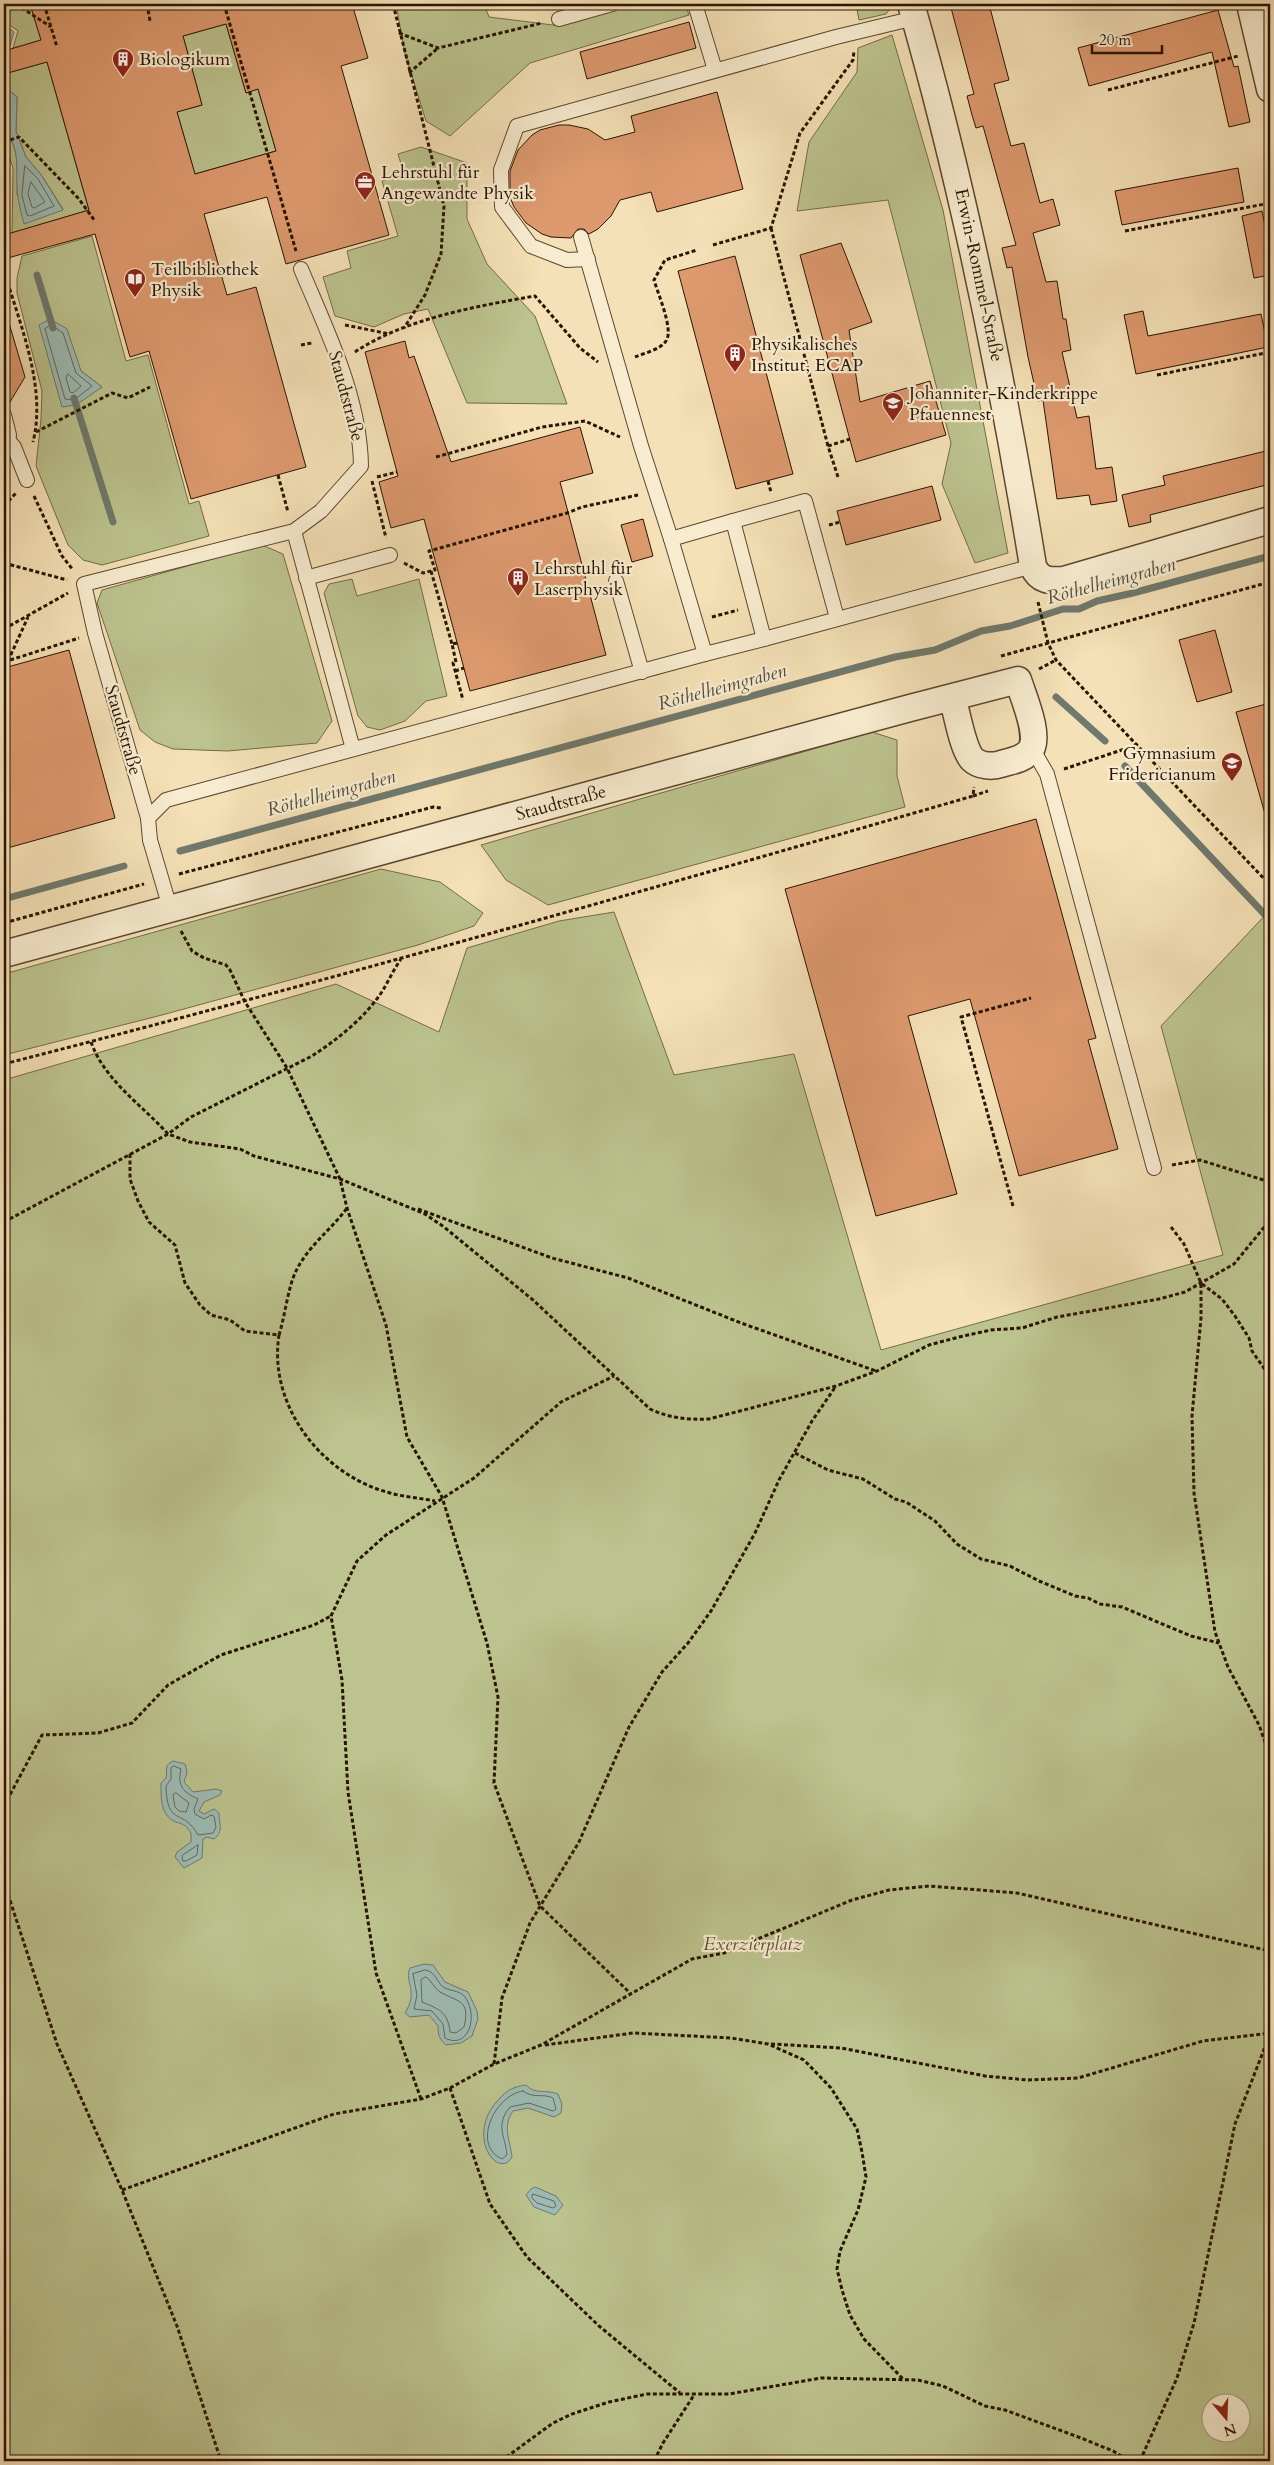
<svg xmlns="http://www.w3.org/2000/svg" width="1274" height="2465" viewBox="0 0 1274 2465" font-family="Cardo,serif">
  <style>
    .green { fill: #bcc38e; stroke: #726c47; fill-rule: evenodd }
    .water { fill: #9dbcb5; stroke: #6f796d }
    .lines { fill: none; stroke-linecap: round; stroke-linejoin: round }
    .shore { stroke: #63685a; stroke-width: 1 }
    .stream { stroke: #6f796d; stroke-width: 7 }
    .building { fill: #de9a6f; stroke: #291400; fill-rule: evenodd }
    .service-casing { stroke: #5c472e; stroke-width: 16 }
    .minor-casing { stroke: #5c472e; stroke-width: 29 }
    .path { stroke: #291400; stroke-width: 3; stroke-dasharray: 4 2.5; stroke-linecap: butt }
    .service { stroke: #f8ecd0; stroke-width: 14 }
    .minor { stroke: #f8ecd0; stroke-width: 26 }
    .labels { text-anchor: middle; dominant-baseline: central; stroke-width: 4.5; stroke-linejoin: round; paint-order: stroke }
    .poi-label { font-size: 18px; fill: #291400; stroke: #f8ecd0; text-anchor: start }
    .street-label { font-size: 18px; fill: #291400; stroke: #f8ecd0 }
    .park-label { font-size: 18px; font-style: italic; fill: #5c5132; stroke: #f8ecd0 }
    .water-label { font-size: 19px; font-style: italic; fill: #524f3f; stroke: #f8ecd0 }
  </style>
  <rect width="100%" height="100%" fill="#f5e1b7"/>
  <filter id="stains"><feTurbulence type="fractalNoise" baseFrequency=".004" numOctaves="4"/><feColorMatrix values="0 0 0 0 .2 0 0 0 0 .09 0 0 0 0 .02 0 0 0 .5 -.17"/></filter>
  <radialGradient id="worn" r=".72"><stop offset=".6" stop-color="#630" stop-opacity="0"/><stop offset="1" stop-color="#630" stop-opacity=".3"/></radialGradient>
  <g class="green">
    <polygon points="4,4 30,4 41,40 13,48 18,31 4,21"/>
    <polygon points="396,4 484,4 489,17 561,26 636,4 685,4 689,15 530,63 450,136 426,121 405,54"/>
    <polygon points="856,4 891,4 892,6 886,14 859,20"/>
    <polygon points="226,24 246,93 258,89 276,151 195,174 177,112 202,105 183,36"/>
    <polygon points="892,35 943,210 1008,553 975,563 942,484 951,443 888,200 797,211 809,142 857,72 858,48"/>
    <path d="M47,62l42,148 -77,23 1,-65 -9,-27v-11c16,17 14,43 13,65l46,14 -21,-33 -16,-19 -10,-26 1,-34 -11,-9 -2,1v-15z"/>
    <polygon points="421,147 467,163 467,219 487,264 535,316 567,404 467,403 428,309 404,314 374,327 335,316 323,277 351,268 347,251 398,236 382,181 404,174 398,154"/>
    <path d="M92,236l34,125 22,-6 41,149 10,-3 10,35 -107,29 -19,-5 -15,-15 -32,-79 5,-47 1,-28 -25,-98v-15l5,-22zM76,359l5,12 21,16 -40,19 -10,-37z"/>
    <polygon points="262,545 283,554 332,721 317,743 228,751 173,749 155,742 140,730 97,603 102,590"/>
    <polygon points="352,579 357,596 419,579 447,696 426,701 405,721 380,730 367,727 358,716 324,593 329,584"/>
    <polygon points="872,732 897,740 897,776 905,807 548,905 506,880 481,845"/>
    <polygon points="381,869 440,882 483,913 474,926 418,945 162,1015 4,1055 4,974"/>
    <path d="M1270,910v1551h-1266v-1381l332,-96 103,48 28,-84 92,-27 55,-9 60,163 120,-21 87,296 342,-95 -62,-229zM1212,2402h30v30h-30z"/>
  </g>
  <g class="water">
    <polygon points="4,24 14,32 10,46 4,48"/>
    <path d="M6,88l11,9 -1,34 10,26 16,19 21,34 -39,14c-2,-9 -5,-18 -6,-27 -4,-24 5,-47 -14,-67v-41z"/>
    <polygon points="50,319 67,329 81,371 102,387 76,405 62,407 39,325"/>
    <path d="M173,1761l12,3 2,8 -3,10 9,10 23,-3 6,2 -2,4 -16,7 -5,9 5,3 10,-5 5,4c0,11 5,18 -5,26l-7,-2 -4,2 -1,19 -18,10 -9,-11 2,-5 14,-10v-8c-3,-7 -7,-10 -15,-12 -16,-6 -15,-25 -15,-39l5,-5c2,-9 -3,-12 7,-17z"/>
    <path d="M424,1964l9,1 12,17 23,10 9,19 1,8 -6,17 -11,7 -15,2c-7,-6 -8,-10 -8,-19l-9,-11 -19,2 -5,-4c14,-22 -1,-31 5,-45z"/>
    <path d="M526,2085c9,10 20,4 32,9l4,10 -1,9 -7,4 -26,-9 -15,3c-11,15 -3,29 -1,46 -14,24 -48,-22 -13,-58 8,-9 14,-12 27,-14z"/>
    <polygon points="535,2187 556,2196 563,2205 555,2215 534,2207 526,2195 531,2189"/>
  </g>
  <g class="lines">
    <g class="shore">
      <polygon points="25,166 38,179 54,206 30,216 27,215 22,195"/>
      <polygon points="31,182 45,202 34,208 32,207 28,194"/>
      <polygon points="51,325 63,333 76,373 92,386 74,400 65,399 45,329"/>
      <polygon points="68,374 81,386 73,393 70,392 66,378"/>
      <path d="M174,1766l7,3c-4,17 2,23 17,30l-4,10 1,5 9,5 7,-4 3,1 2,11 -3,6 -15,2c-15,-28 -31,-7 -32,-49l5,-7v-11z"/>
      <polygon points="176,1793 189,1803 186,1812 179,1811 175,1807 173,1795"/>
      <polygon points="198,1845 197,1855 186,1861 183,1861 182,1856"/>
      <path d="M425,1970c9,1 11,9 16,15 6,7 18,4 24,12 14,20 3,53 -20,41l-2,-14 -11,-13 -18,-2 3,-14 -4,-21z"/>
      <path d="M426,1977c6,4 8,11 14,15 17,10 31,7 24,35l-8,6 -6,-1c-2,-20 -11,-23 -28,-30l-1,-22z"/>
      <path d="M523,2091c10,8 20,2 30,7l3,11 -3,2 -24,-8 -19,4c-15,18 -5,28 -3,48l-5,4c-31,-14 -7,-64 21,-68z"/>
      <polygon points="533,2194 554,2201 556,2206 553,2208 537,2203 532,2198"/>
    </g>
    <g class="stream">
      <polyline points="37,275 53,328"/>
      <polyline points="74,398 113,522"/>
      <polyline points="1056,697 1105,741"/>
      <polyline points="1125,766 1270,920"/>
      <polyline points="180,851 895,657 935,650 981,631 1010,626 1063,609 1079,609 1097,601 1133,593 1270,556"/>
      <polyline points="4,899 124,866"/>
    </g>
  </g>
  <g class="building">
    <path d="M30,4h322l16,54 -27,8 48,169 -103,29 -19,-67 -63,17 23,81 29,-8 50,180 -115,32 -42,-148 -19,6 -35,-123 -91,25v-24l85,-25 -42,-148 -43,12v-23l37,-11zM226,24l20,69 12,-4 18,62 -81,23 -18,-62 25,-7 -19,-69z"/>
    <polygon points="950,4 989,4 1009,80 994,84 1011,146 1024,143 1040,203 1053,199 1060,225 1033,233 1046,282 1057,281 1063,319 1066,319 1071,350 1062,352 1077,418 1089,416 1096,469 1112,467 1117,501 1091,505 1089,495 1057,499 1043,400 1038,401 1028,357 1012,267 1007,268 1002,248 1016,245 983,126 976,128 972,115 967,96 974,94"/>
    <polygon points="1218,10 1234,67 1238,66 1250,122 1229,127 1212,52 1089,86 1078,48"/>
    <polygon points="689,22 696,48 587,79 580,52"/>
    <polygon points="717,92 743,189 657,212 651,192 620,200 611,216 598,229 589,234 584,229 578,229 571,238 551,237 542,234 526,223 514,207 510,197 510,171 518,150 532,135 540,130 559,125 569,125 588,129 605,140 635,132 631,116"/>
    <polygon points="1238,168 1244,202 1122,225 1115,191"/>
    <polygon points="1262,211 1270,250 1270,275 1254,278 1242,216"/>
    <polygon points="841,243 872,322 849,330 860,402 930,381 946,435 856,462 800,255"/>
    <polygon points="735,256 793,474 736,489 678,271"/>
    <polygon points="1143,311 1148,336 1261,314 1268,347 1136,374 1124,315"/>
    <polygon points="9,323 25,377 7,407 4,406 4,324"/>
    <polygon points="405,341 409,358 414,356 451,462 580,427 593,473 560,482 606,655 470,691 424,519 391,528 379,482 398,476 365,352"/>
    <polygon points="1270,450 1270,484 1150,515 1151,522 1129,527 1122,495 1165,485 1163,476"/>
    <polygon points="932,486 941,520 846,545 837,511"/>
    <polygon points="643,519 653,556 632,562 621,525"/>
    <polygon points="1215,630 1232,692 1197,702 1179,640"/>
    <polygon points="69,650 115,818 4,849 4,668"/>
    <polygon points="1270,703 1270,813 1265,814 1236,712"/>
    <polygon points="1036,819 1096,1038 1088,1040 1118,1149 1019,1176 970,999 908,1016 957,1194 876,1216 785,889"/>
  </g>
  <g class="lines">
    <g class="service-casing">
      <g id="service">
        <polyline points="695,4 715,70"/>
        <polyline points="559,19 612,4"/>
        <polyline points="581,237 641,446 671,539"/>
        <polyline points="588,259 567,260 531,246 502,207 501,170 517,126 836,37 915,18"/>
        <polyline points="4,415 9,435 8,440"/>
        <polyline points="8,440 14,447 27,480"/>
        <polyline points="294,531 353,749"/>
        <polyline points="306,578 390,555"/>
        <polyline points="616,581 642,672"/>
        <polyline points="837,618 805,501 733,521 764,639 1033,566"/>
        <polyline points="705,654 764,639"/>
        <polyline points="1032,748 1047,774 1154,1168"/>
        <path d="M148,818l-53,-185 -11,-49 210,-53 27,-20 40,-45c-1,-69 -34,-135 -60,-197"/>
        <polyline points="170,908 150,840 148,818 166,800 705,654 671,539 733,521"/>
      </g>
    </g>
    <g class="minor-casing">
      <g id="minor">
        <path d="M911,4c53,185 91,372 122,562 6,15 17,15 31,14l206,-60"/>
        <polyline points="1250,4 1270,89"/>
        <path d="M4,954c301,-83 604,-164 906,-246l108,-28c5,16 24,59 11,72 -7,8 -19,9 -28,12 -9,3 -22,2 -29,-5 -10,-12 -15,-47 -20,-62"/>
      </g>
    </g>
    <g class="path">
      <polyline points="16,4 51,27"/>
      <polyline points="44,4 57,47"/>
      <polyline points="147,4 150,21"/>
      <polyline points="224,4 296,251"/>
      <polyline points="393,4 444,206 441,254 425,295 404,328"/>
      <polyline points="399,33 438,48 542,23"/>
      <polyline points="409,73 438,48"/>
      <polyline points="1108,90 1238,56"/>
      <polyline points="4,142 19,137 79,199 95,221"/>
      <polyline points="4,153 7,164 4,165"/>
      <polyline points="771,228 828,446"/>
      <polyline points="1125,231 1270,203"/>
      <polyline points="713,245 771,228 800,133 853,60 854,51"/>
      <path d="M4,270c15,53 43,116 29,172"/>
      <polyline points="345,325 390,334"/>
      <polyline points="301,345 312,343"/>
      <path d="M355,352c49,-33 122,-46 180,-56l45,52 18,14"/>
      <path d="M635,357c9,-4 25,-7 31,-16 8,-11 -8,-47 -12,-61l11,-20 32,-10"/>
      <polyline points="1157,375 1270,352"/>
      <polyline points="36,432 112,393 128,398 150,387"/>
      <polyline points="436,457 542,427 585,421 620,437"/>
      <polyline points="278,475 288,512"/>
      <polyline points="377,477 397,472"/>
      <polyline points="838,477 828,446 850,439"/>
      <polyline points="372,481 386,538"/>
      <polyline points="768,481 771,492"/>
      <polyline points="34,496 62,556 73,570"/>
      <polyline points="4,506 16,493"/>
      <polyline points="829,525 840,522"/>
      <polyline points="4,563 67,580"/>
      <polyline points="404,563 423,573 435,570 429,551 567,513 582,507 638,495"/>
      <polyline points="431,571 452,644"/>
      <polyline points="1038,602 1048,643 1056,660 1270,885"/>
      <polyline points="712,617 738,610"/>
      <polyline points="4,629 68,593"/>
      <polyline points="457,643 452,644 456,662 453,663 463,700"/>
      <polyline points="1001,656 1270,582"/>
      <polyline points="8,661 28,617"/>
      <polyline points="4,662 79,638"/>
      <polyline points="1039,669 1056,660"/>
      <polyline points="455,671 464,668"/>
      <polyline points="1064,769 1137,745"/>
      <polyline points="973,796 988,791"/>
      <polyline points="179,874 433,807 441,808"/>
      <polyline points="4,923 144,884"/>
      <polyline points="181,931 192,951 204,958 226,965 230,970 245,1002 287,1068 340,1179 347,1208 386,1325 407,1437 442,1497 487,1643 498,1697 494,1783 540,1906 631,1994"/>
      <path d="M91,1042c14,39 50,62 77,92l23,-17 121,-61c26,-17 54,-39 71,-66 6,-10 11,-21 18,-31"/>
      <path d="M4,1064c324,-83 647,-175 969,-268l1,-9"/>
      <path d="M130,1154v25l8,22 11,21 26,23 10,38 15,22 11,10 19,5 15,11 34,4c-11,70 42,140 111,158 14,4 30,5 45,8"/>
      <polyline points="1172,1165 1200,1160 1270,1182"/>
      <polyline points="1013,1206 961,1017 1031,998"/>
      <polyline points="418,1209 552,1258 628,1278 741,1323 876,1371"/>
      <path d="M4,1222l164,-88 22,8 50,7 14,7 86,23 85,35 19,13 89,73 117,109c19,9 38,11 59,10l127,-33 41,-15 52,-26 30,-8 32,-7 31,-2 35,-11 102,-18 26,-7 49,-28 36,-44"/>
      <polyline points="1171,1227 1184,1244 1201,1283 1201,1318 1192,1416 1194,1493 1215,1632 1228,1667 1259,1725 1270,1756"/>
      <polyline points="1202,1284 1222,1299 1235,1316 1249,1338 1252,1351 1270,1377"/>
      <path d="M279,1335c6,-19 9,-48 17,-64 12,-25 35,-41 51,-63"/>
      <polyline points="795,1453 828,1470 863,1479 895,1499 906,1502 935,1521 957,1544 981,1559 1010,1566 1039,1581 1075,1596 1088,1598 1100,1604 1122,1607 1191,1636 1219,1643"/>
      <polyline points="4,1806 42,1735 98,1733 132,1723 168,1685 221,1655 314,1625 331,1616"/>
      <polyline points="4,1882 57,2044 122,2190 177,2326 221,2461"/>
      <polyline points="771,2044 841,2048 985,2076 1028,2080 1078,2078 1203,2041 1270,2033"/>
      <polyline points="545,2045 633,2033 731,2038 768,2044 804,2060 831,2088 857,2129 862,2152 866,2177 858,2210 840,2251 837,2269 842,2290 850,2315 864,2339 904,2380"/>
      <polyline points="494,2064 502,1998 530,1923 579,1842 629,1727 662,1672 688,1643 711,1611 755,1533 779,1480 812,1421 836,1386"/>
      <polyline points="450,2088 490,2204 527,2257 599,2326 680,2393"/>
      <polyline points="421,2099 376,1973 348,1792 342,1680 331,1616 357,1561 386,1535 474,1478 561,1402 614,1376"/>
      <polyline points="122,2190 334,2114 421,2099 450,2088 494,2064 541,2045 692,1959 724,1953 852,1900 889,1890 929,1886 1017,1893 1270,1951"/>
      <polyline points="501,2461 553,2423 572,2414 609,2402 647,2394 729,2394 821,2378 918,2380 943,2386 985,2406 1005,2410 1081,2438 1113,2451 1130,2461"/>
      <polyline points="654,2461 663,2443 694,2395"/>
      <polyline points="1140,2461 1177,2378 1194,2323 1235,2124 1270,2034"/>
    </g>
    <use href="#service" class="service"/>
    <use href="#minor" class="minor"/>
  </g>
  <defs>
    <g id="building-pin" transform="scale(1.125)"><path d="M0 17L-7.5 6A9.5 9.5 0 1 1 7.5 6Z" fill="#8f2418" stroke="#f8ecd0"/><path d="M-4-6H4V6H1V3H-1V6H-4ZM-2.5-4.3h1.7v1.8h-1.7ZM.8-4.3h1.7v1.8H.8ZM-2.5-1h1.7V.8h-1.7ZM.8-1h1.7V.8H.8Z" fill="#fff"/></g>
    <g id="office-pin" transform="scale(1.125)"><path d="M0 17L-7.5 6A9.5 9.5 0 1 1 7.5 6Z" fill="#8f2418" stroke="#f8ecd0"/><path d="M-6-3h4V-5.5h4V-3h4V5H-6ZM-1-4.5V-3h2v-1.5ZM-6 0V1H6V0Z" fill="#fff"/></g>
    <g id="library-pin" transform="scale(1.125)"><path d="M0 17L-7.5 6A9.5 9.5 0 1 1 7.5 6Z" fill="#8f2418" stroke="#f8ecd0"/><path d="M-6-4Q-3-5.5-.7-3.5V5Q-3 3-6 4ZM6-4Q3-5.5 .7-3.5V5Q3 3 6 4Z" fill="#fff"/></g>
    <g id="school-pin" transform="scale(1.125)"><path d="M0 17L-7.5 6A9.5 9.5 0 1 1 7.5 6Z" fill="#8f2418" stroke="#f8ecd0"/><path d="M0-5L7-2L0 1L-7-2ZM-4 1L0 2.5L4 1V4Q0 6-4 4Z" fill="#fff"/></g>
  </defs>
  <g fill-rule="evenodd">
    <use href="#building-pin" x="123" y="59"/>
    <use href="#office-pin" x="365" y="182"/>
    <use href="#library-pin" x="135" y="279"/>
    <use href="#building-pin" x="735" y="354"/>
    <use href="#school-pin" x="893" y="403"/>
    <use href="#building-pin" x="518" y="578"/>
    <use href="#school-pin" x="1232" y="763"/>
  </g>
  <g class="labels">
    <g class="poi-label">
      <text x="139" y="59">Biologikum</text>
      <text x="381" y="172">Lehrstuhl für<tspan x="381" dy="21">Angewandte Physik</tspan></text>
      <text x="151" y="269">Teilbibliothek<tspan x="151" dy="21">Physik</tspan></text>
      <text x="751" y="344">Physikalisches<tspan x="751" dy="21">Institut, ECAP</tspan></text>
      <text x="909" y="393">Johanniter-Kinderkrippe<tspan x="909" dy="21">Pfauennest</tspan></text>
      <text x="534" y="568">Lehrstuhl für<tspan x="534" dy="21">Laserphysik</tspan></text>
      <text x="1216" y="753" text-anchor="end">Gymnasium<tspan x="1216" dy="21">Fridericianum</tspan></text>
    </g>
    <g class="street-label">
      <text transform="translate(979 275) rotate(78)">Erwin-Rommel-Straße</text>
      <text transform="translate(346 396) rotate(75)">Staudtstraße</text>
      <text transform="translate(123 730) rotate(74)">Staudtstraße</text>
      <text transform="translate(561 803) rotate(-15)">Staudtstraße</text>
    </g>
    <g class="park-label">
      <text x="753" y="1944">Exerzierplatz</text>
    </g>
    <g class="water-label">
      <text transform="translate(1111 581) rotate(-15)">Röthelheimgraben</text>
      <text transform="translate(722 687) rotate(-15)">Röthelheimgraben</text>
      <text transform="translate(331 793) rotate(-15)">Röthelheimgraben</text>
    </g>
  </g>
  <rect width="1274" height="2465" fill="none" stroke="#f5e1b7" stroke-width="20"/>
  <rect x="5" y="5" width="1264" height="2455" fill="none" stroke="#291400" stroke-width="2.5"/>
  <rect x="10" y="10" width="1254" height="2445" fill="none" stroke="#291400"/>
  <g transform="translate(1226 2418) rotate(161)"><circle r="24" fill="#f8ecd0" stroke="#a5967d"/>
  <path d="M0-4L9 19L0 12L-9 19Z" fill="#8f2418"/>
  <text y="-8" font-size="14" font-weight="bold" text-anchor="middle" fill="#291400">N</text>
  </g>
  <path d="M1092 45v8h70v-8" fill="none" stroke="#291400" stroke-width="2.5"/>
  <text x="1099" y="45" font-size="15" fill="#291400" stroke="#f8ecd0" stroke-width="4" paint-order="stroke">20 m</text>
  <rect width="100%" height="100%" filter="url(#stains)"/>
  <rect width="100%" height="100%" fill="url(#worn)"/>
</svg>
